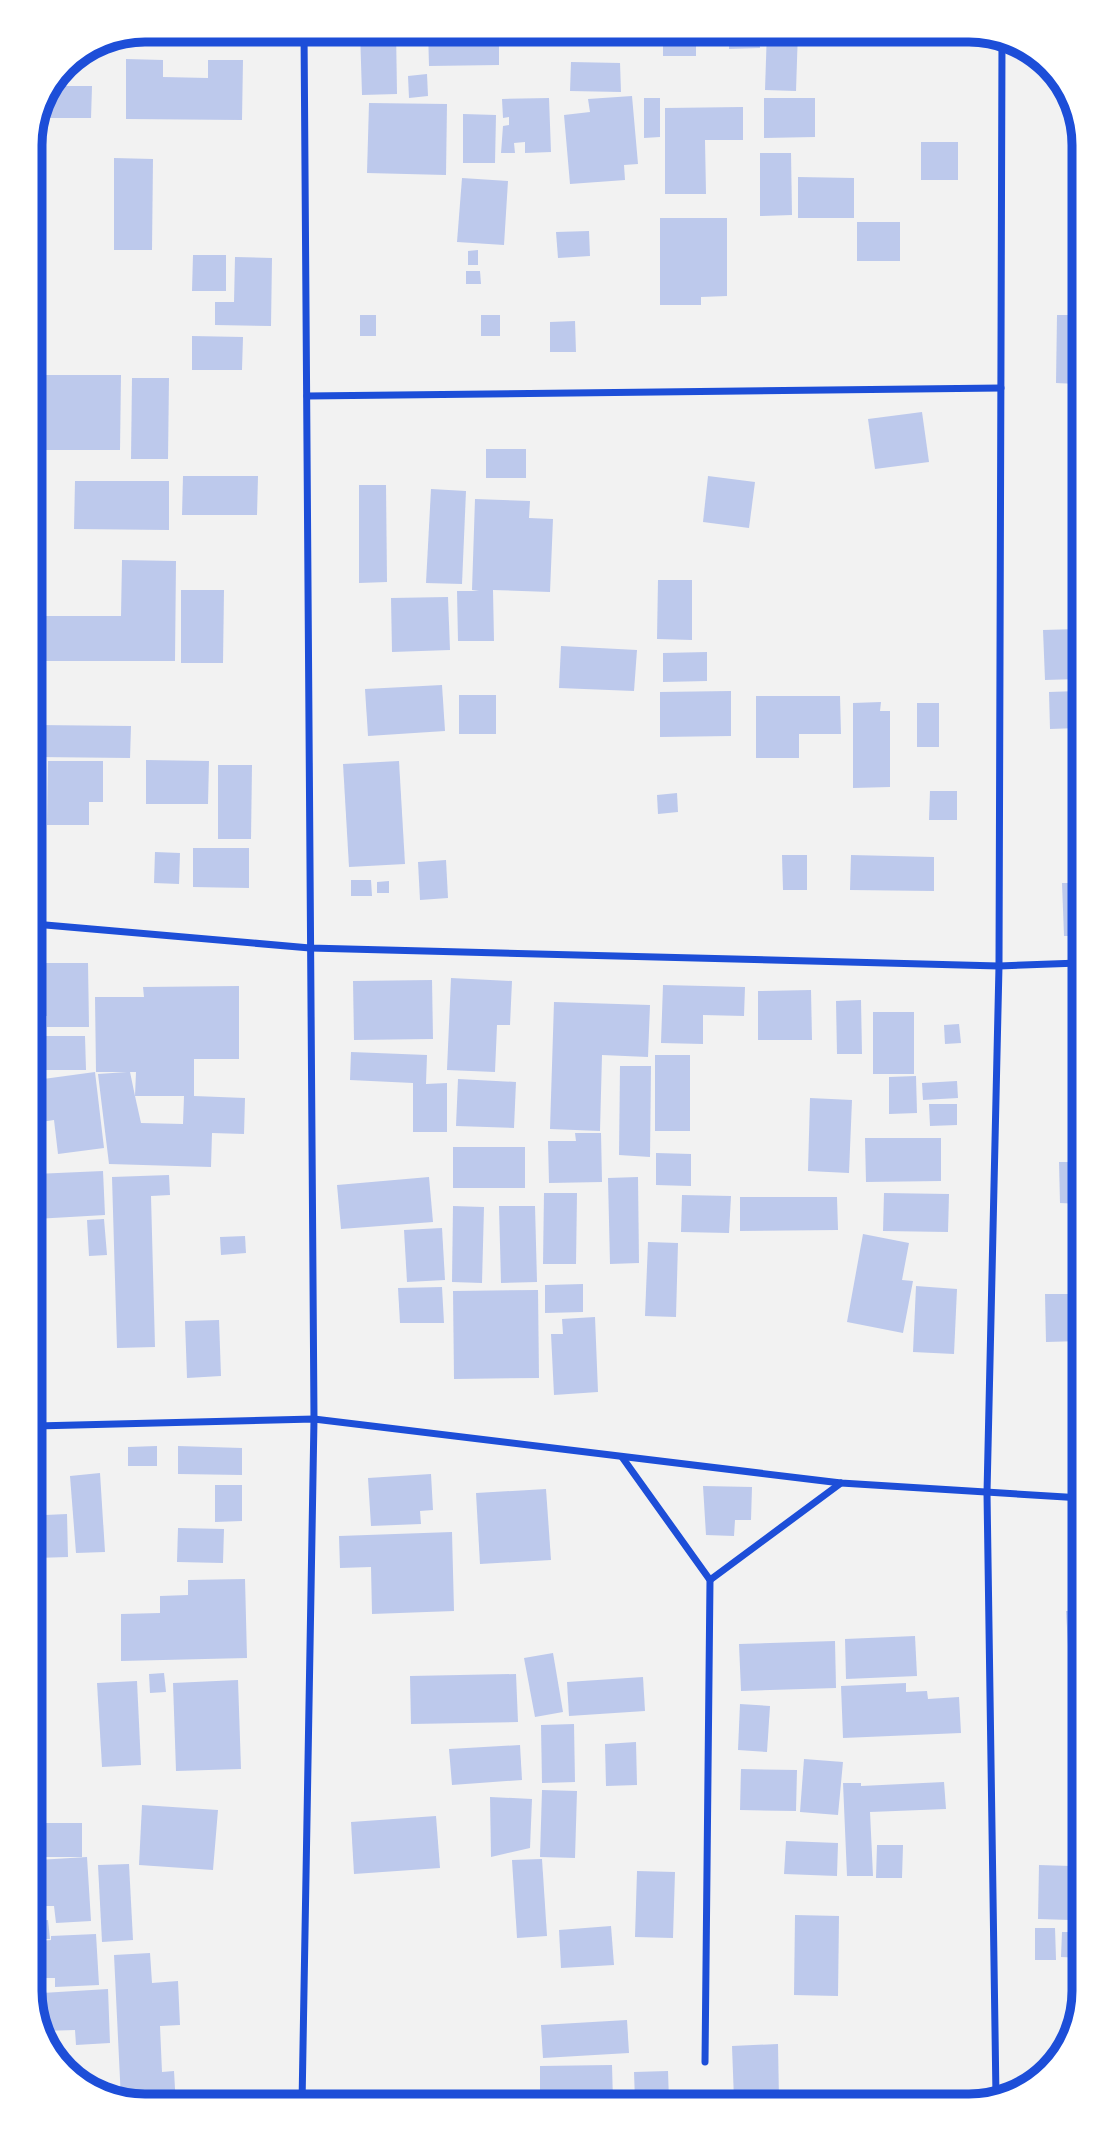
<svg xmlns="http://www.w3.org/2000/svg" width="1114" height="2136" viewBox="0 0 1114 2136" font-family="'Fira Sans',sans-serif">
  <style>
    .building { fill: #bdc9ec; fill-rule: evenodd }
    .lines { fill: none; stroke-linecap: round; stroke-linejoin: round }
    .minor { stroke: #1d4ed8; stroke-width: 7 }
    .rim { fill: none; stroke: #1d4ed8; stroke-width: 9 }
  </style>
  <rect width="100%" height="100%" fill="#f2f2f2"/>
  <g class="building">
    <polygon points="360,30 396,30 397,94 362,95"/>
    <polygon points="428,30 499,30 499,65 429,66"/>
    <rect x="663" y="30" width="33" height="26"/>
    <polygon points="729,30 759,30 760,48 729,49"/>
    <polygon points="767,30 798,30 796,91 765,90"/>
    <polygon points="859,30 896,30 897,43 859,43"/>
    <polygon points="126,59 163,60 163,77 208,78 208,60 243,60 242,120 126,119"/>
    <polygon points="571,62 620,63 621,92 570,91"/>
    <polygon points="427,74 428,96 409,98 408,76"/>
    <polygon points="54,86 92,86 91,118 39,118"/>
    <polygon points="632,96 638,164 624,165 625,180 570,184 564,115 590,112 588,99"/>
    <polygon points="549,98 551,152 525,153 525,142 514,143 515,153 501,153 503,126 509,125 509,117 503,118 502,99"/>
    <polygon points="644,98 660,98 660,137 644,138"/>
    <polygon points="764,98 815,98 815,137 764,138"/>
    <polygon points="369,103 447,104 446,175 367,173"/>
    <polygon points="743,107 743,140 705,140 706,194 665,194 665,108"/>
    <polygon points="463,114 496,115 495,163 463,163"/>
    <rect x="921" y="142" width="37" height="38"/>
    <polygon points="760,153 791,153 792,215 760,216"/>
    <polygon points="114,158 153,159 152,250 114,250"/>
    <polygon points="798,177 854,178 854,218 798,218"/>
    <polygon points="462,178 508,181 504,245 457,242"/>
    <polygon points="660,218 727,218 727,296 701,297 701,305 660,305"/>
    <rect x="857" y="222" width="43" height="39"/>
    <polygon points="589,231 590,256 558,258 556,232"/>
    <polygon points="478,250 478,265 468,265 468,251"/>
    <polygon points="193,255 226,255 226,291 192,291"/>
    <polygon points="235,257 272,258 271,326 215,325 215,302 234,302"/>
    <polygon points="466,271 480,271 481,284 466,284"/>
    <rect x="360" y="315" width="16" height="21"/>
    <rect x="481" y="315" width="19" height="21"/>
    <polygon points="1057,315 1076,315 1077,384 1056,383"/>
    <polygon points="575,321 576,352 550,352 550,322"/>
    <polygon points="192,336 243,337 242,370 192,370"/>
    <polygon points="35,375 121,375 120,450 34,450"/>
    <polygon points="132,378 169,378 168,459 131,459"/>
    <polygon points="922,412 929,462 875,469 868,419"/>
    <rect x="486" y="449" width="40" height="29"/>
    <polygon points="183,476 258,476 257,515 182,515"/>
    <polygon points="708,476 755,482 749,528 703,522"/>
    <polygon points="75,481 169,481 169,530 74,529"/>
    <polygon points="359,485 386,485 387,582 359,583"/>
    <polygon points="431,489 466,491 462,584 426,583"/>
    <polygon points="475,499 530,501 529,518 553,519 550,592 493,590 494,641 458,641 457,591 479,591 472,590"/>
    <polygon points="1072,499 1077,499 1077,542 1073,542"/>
    <polygon points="122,560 176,561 175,661 44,661 45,616 121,616"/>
    <polygon points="658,580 692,580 692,640 657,639"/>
    <polygon points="181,590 224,590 223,663 181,663"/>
    <polygon points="448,597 450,650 392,652 391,598"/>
    <polygon points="1078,629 1078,679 1045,680 1043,630"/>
    <polygon points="561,646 637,650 634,691 559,688"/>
    <polygon points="707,652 707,681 663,682 663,653"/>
    <polygon points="442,685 445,731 368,736 365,689"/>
    <polygon points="731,691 731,736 660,737 660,692"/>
    <polygon points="1078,691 1078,728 1050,729 1049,692"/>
    <rect x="459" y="695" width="37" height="39"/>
    <polygon points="756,696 840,696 841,734 799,734 799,758 756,758"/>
    <polygon points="881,702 880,711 890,711 890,787 853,788 853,703"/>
    <rect x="917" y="703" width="22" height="44"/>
    <polygon points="38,725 131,726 130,758 38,757"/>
    <polygon points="146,760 209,761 208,804 146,804"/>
    <polygon points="48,761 103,761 103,802 89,802 89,825 47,825"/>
    <polygon points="399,761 405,864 349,867 343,764"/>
    <polygon points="218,765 252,765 251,839 218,839"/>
    <polygon points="930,791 957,791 957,820 929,820"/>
    <polygon points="677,793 678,812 658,814 657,795"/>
    <polygon points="193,848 249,848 249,888 193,887"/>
    <polygon points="155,852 180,853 179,884 154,883"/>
    <polygon points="782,855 807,855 807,890 783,890"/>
    <polygon points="851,855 934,857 934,891 850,890"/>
    <polygon points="446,860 448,898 420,900 418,862"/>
    <polygon points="351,880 371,880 372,896 351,896"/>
    <polygon points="389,881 389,893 377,893 377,882"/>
    <polygon points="1062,883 1079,883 1079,936 1064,936"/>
    <polygon points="34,963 88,963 89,1027 47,1027 47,1016 34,1016"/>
    <polygon points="451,978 512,981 510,1025 497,1025 495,1072 447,1070"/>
    <polygon points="432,980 433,1039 354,1040 353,981"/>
    <polygon points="663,985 745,987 744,1016 703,1015 703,1044 661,1043"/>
    <path d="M239,986v73h-45v37l51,2 -1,36 -32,-1 -1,34 -102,-3 -11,-90 29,-2h-31l-1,-75h49l-1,-10zM130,1072h6l-1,24zM135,1096h49l-1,28 -42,-1z"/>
    <polygon points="811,990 812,1040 758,1040 758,991"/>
    <polygon points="861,1000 862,1054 837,1054 836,1001"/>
    <polygon points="554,1002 650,1005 648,1057 602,1055 600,1131 550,1129"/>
    <rect x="873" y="1012" width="41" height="62"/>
    <polygon points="959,1024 961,1043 945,1044 944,1025"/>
    <polygon points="34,1036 85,1036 86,1070 34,1070"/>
    <polygon points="351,1052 427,1055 426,1084 447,1083 447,1132 413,1132 413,1083 350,1080"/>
    <rect x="655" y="1055" width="35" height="76"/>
    <polygon points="620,1066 651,1066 650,1157 619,1155"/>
    <polygon points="95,1072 104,1148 58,1154 54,1120 41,1122 36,1080"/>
    <polygon points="916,1076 917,1113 889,1114 889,1077"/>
    <polygon points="458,1079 516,1082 514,1128 456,1126"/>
    <polygon points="957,1081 958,1098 923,1100 922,1083"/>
    <polygon points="810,1098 852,1100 849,1173 808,1171"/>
    <polygon points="929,1104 957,1104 957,1125 930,1126"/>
    <polygon points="575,1133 601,1133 602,1182 549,1183 548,1141 576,1141"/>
    <polygon points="865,1138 941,1138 941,1181 866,1182"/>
    <rect x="453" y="1147" width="72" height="41"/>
    <polygon points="656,1153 691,1154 691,1186 656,1185"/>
    <polygon points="1059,1162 1080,1162 1081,1204 1060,1203"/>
    <polygon points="103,1171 105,1215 35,1219 35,1174"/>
    <polygon points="169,1175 170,1195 151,1196 155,1347 117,1348 112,1177"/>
    <polygon points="429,1177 433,1222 341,1229 337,1185"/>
    <polygon points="638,1177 639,1263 610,1264 608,1178"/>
    <polygon points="544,1193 577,1193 576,1264 543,1264"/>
    <polygon points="884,1193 949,1194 948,1232 883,1231"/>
    <polygon points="682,1195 731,1196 729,1233 681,1232"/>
    <polygon points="740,1197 837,1197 838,1230 740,1231"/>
    <polygon points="453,1206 484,1207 482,1283 452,1282"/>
    <polygon points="499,1206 535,1206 537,1282 501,1283"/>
    <polygon points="104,1219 107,1255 89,1256 87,1220"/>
    <polygon points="442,1228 445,1280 407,1282 404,1230"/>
    <polygon points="863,1234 909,1243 902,1280 913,1281 903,1333 847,1322"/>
    <polygon points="245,1236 246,1253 221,1255 220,1237"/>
    <polygon points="648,1242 678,1243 676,1317 645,1316"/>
    <polygon points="583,1284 583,1312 545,1313 545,1285"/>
    <polygon points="916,1286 957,1289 954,1354 913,1352"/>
    <polygon points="442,1287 444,1323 400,1323 398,1288"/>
    <polygon points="538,1290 539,1378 454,1379 453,1291"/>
    <polygon points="1045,1294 1081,1294 1081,1341 1046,1342"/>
    <polygon points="595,1317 598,1392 554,1395 551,1334 563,1334 562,1319"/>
    <polygon points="219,1320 221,1376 187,1378 185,1321"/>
    <polygon points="157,1446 157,1466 128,1466 128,1447"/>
    <polygon points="178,1446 242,1448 242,1475 178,1474"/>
    <polygon points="100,1473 105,1552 76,1553 70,1476"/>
    <polygon points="431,1474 433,1510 420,1511 421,1524 371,1526 368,1478"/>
    <polygon points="215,1485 242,1485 242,1521 215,1522"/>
    <polygon points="703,1486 752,1487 751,1520 735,1520 734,1536 706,1535"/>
    <polygon points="546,1489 551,1560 480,1564 476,1493"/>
    <polygon points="67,1514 68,1557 36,1558 36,1528 45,1528 45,1515"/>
    <polygon points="178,1528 224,1529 223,1563 177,1562"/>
    <polygon points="452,1532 454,1611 372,1614 371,1567 340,1568 339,1536"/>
    <polygon points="245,1579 247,1658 121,1661 121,1614 160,1613 160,1596 188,1595 188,1580"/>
    <polygon points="37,1581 44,1581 46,1606 37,1606"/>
    <polygon points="1066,1611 1082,1611 1083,1645 1068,1646"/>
    <rect x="37" y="1627" width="3" height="45"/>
    <polygon points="915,1636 917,1676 846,1679 845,1639"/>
    <polygon points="835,1641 836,1688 741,1691 739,1644"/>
    <polygon points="553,1653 563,1712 535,1717 524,1658"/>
    <polygon points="164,1673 166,1692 150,1693 149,1674"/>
    <polygon points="516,1674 518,1722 411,1724 410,1676"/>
    <polygon points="643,1677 645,1711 569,1716 567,1682"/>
    <polygon points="238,1680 241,1769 176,1771 173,1683"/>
    <polygon points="137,1681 141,1765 102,1767 97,1683"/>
    <polygon points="906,1683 906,1692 927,1691 928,1699 959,1697 961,1733 843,1738 841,1686"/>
    <polygon points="740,1704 770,1706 767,1752 738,1750"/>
    <polygon points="574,1724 575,1782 542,1783 541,1725"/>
    <polygon points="636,1742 637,1785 606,1786 605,1744"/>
    <polygon points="520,1745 522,1780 452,1785 449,1749"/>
    <polygon points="804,1759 843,1762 838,1815 800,1812"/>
    <polygon points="741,1769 797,1770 796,1811 740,1810"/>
    <polygon points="944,1782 946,1809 870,1812 873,1876 847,1876 843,1783 861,1783 861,1786"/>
    <polygon points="542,1790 577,1791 575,1858 540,1857"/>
    <polygon points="490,1797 532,1799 530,1848 491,1857"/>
    <polygon points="142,1805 218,1810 213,1870 139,1865"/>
    <polygon points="436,1816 440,1868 354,1874 351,1822"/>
    <rect x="38" y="1823" width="44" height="34"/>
    <polygon points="786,1841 838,1843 837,1876 784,1874"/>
    <polygon points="877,1845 903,1845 902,1878 876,1878"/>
    <polygon points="87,1857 91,1921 56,1923 54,1906 38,1906 38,1860"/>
    <polygon points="542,1859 547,1936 517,1938 512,1860"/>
    <polygon points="129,1864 133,1940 102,1942 98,1865"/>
    <polygon points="1039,1865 1071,1866 1070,1920 1038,1919"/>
    <polygon points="637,1871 675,1872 673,1938 635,1937"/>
    <polygon points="795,1915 839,1916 838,1996 794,1995"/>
    <polygon points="48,1920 50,1939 38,1939 38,1921"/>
    <polygon points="611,1926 614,1965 561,1968 559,1930"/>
    <polygon points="1035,1928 1055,1928 1056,1960 1035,1960"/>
    <polygon points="1062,1932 1084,1932 1084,1958 1061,1957"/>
    <polygon points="96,1934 99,1985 55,1987 55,1978 38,1978 38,1941 51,1940 51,1936"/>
    <polygon points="150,1953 152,1983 178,1981 180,2025 160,2026 162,2072 174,2071 176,2106 138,2106 121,2100 114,1955"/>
    <polygon points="108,1989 110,2043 76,2045 75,2030 44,2031 42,2018 39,2018 39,1997 42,1997 42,1993"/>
    <polygon points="627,2020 629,2053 543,2058 541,2025"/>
    <polygon points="778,2044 779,2100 734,2100 732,2046"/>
    <polygon points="612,2065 613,2101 540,2102 540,2066"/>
    <polygon points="668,2071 669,2101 635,2101 634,2072"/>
  </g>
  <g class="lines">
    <g class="minor">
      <polyline points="307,396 1001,388"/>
      <polyline points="34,924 310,948 999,966 1079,963"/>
      <polyline points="36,1426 314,1419 841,1483 1082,1498"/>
      <polyline points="622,1457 710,1580 705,2062"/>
      <polyline points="710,1580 841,1483"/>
      <polyline points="996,2097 987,1493 999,966 1002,39"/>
      <polyline points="302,2104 314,1419 304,30"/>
    </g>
  </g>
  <path d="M0 0H1114V2136H0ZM145 42H969A103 103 0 0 1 1072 145V1991A103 103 0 0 1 969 2094H145A103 103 0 0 1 42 1991V145A103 103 0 0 1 145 42Z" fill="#fff" fill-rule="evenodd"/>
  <path class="rim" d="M145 42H969A103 103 0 0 1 1072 145V1991A103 103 0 0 1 969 2094H145A103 103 0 0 1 42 1991V145A103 103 0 0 1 145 42Z"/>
</svg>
